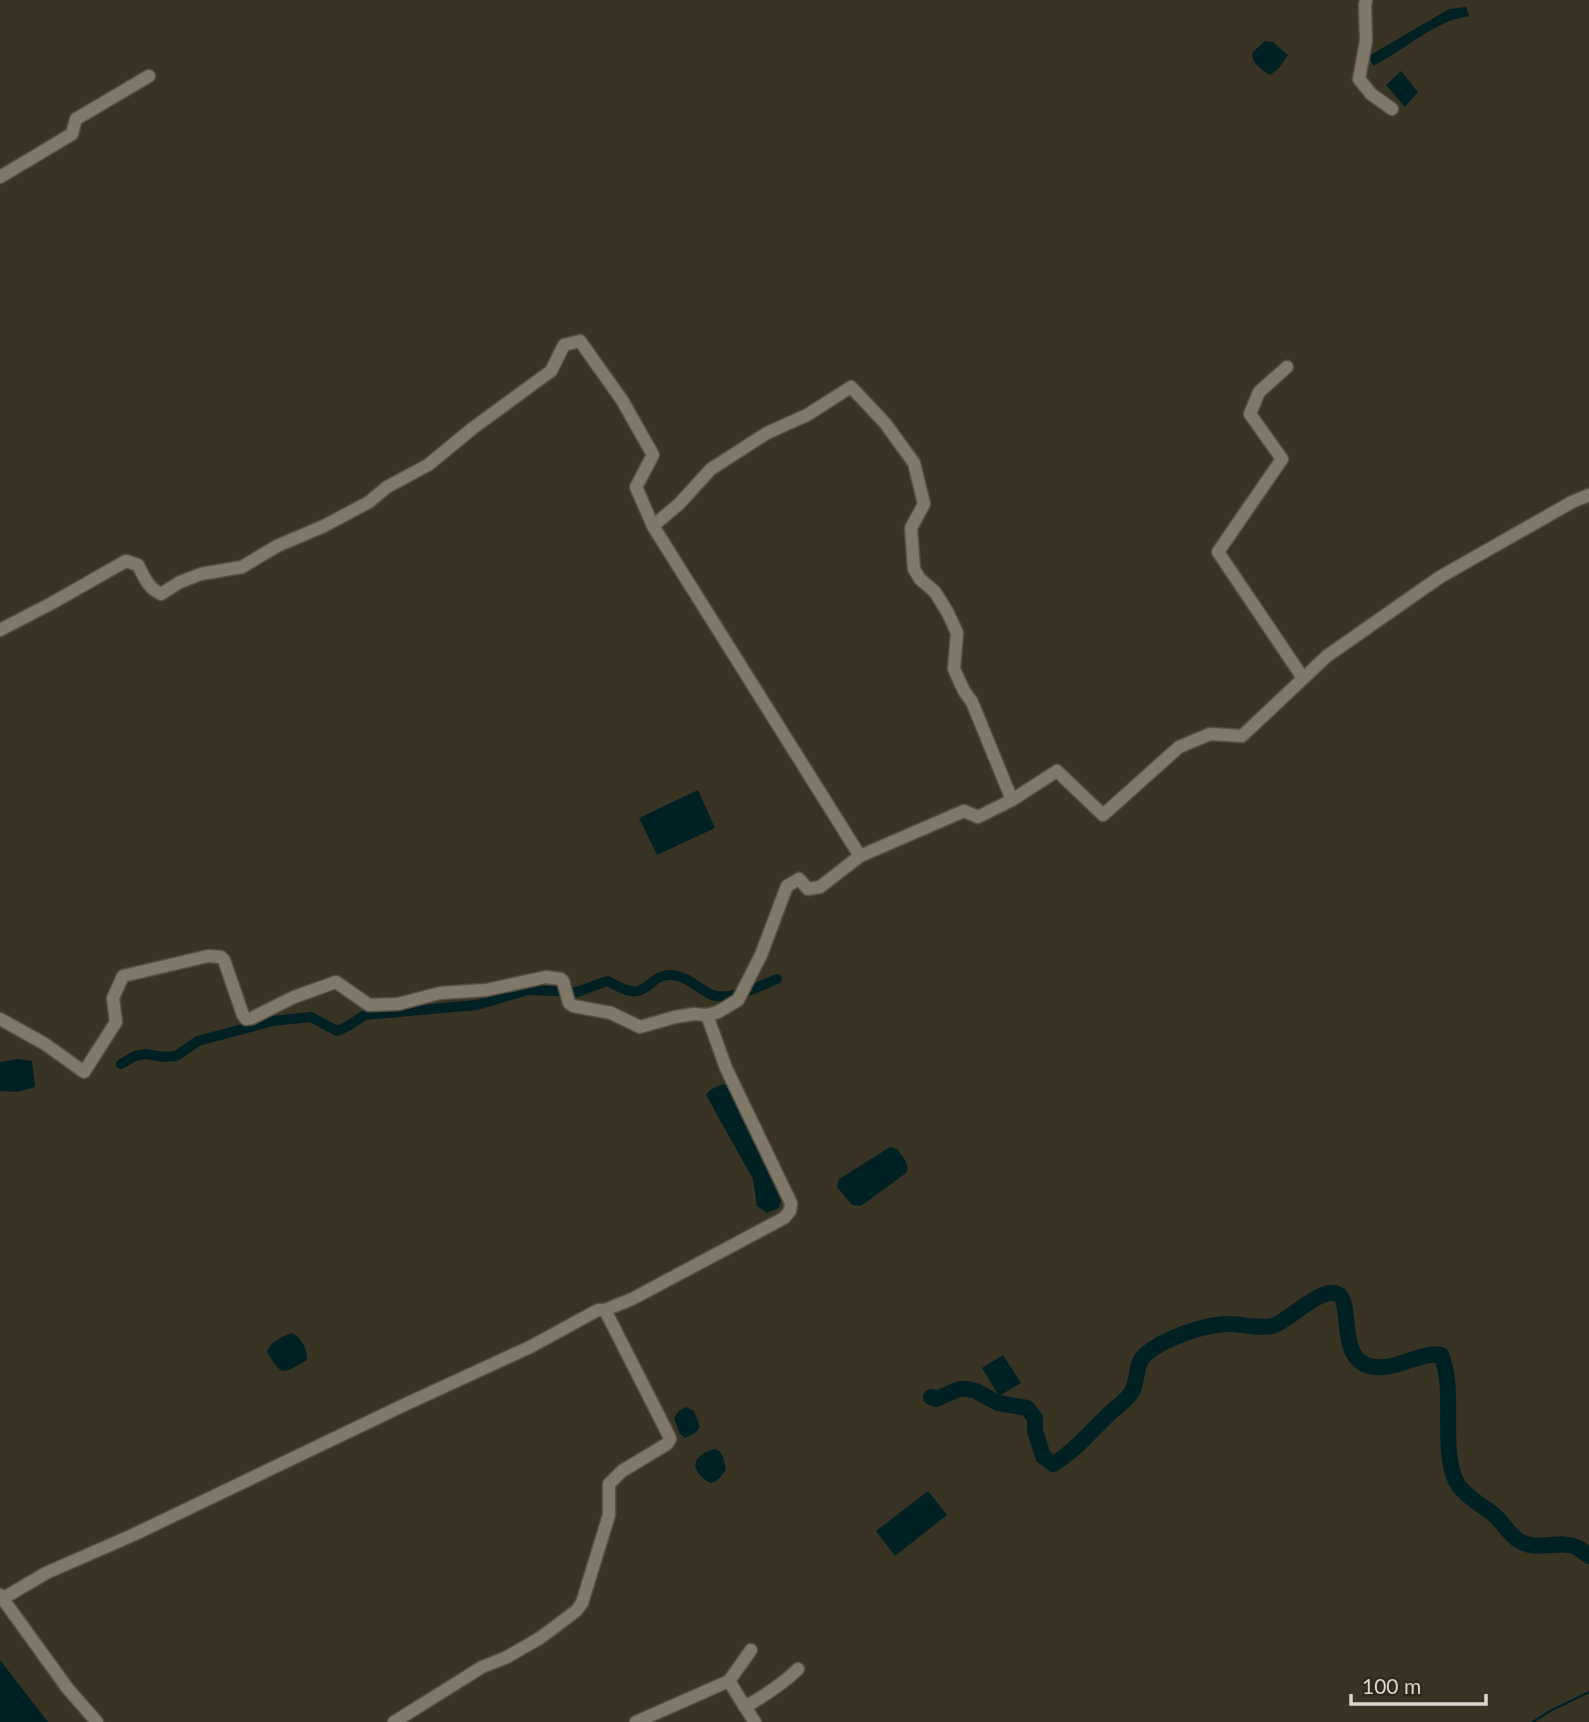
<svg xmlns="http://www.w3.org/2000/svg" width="1589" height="1722" viewBox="0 0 1589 1722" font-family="Lato,sans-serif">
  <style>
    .water { fill: #002123 }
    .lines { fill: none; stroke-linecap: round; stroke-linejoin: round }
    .stream { stroke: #002123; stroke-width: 2.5 }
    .canal { stroke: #002123; stroke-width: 10 }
    .river { stroke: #002123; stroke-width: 16 }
    .minor-casing { stroke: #544f43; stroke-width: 15 }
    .minor { stroke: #807969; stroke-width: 12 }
  </style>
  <rect width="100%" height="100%" fill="#393324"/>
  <g class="water">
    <path d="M1466,7l3,9c-7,2 -15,3 -22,6 -27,12 -48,31 -74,44l-4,-10 80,-47z"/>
    <path d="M1265,41l8,1 15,13 -9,13 -9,7c-9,-6 -18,-11 -18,-22z"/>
    <polygon points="1401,71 1418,92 1405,107 1386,85"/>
    <polygon points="698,790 715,828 657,855 639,818"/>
    <polygon points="17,1059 32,1061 35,1087 17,1092 0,1091 0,1062"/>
    <path d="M725,1084l7,6 49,111 -2,7 -12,5 -10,-7 -4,-27 -47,-84c5,-7 11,-9 19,-11z"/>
    <path d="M890,1147l7,2c5,7 14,16 9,24l-45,33 -9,-1 -15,-18 2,-8z"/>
    <path d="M292,1333c9,4 16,17 15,27 -25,14 -24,18 -40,-8 2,-9 15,-16 25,-19z"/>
    <polygon points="1003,1355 1021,1383 999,1396 982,1368"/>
    <polygon points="686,1407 694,1411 700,1427 695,1433 685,1438 680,1434 674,1418 679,1411"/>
    <path d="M714,1449c10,2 10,12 12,21 -5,6 -8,12 -16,13 -21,-13 -19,-27 4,-34z"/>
    <polygon points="928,1491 947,1515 895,1556 876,1531"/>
    <polygon points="0,1660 48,1722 0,1722"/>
  </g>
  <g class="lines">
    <polyline class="stream" points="1533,1722 1550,1711 1589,1692"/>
    <path class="canal" d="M121,1064l14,-8 11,-2 18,3 12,-1 22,-15 75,-20 38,-4 26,14 11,-5 17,-11 112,-10 51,-15 49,2 30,-11c8,3 21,13 31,10 12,-3 17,-17 33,-16 16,1 25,12 39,19 17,9 50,-8 67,-15"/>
    <path class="river" d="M931,1397l5,2 23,-10h8l9,2 22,12 29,5 8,10v13l8,25 10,8c21,-12 37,-32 55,-49 7,-7 18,-14 23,-22 8,-12 3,-29 15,-39 19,-16 58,-30 84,-30 11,0 31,5 42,2 15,-3 47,-39 65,-32 17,6 -1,62 32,72 24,7 54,-16 72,-11 16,36 -3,101 18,131 9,12 22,19 33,27 10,8 16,20 26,27 19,13 40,-1 58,7 4,2 9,6 13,9"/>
    <g class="minor-casing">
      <g id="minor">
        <polyline points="1366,0 1365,5 1366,41 1359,79 1371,94 1392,109"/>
        <polyline points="0,177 72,134 76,119 149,76"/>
        <polyline points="1287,367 1259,392 1250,414 1282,459 1218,552 1303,678"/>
        <path d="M0,630l52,-27 74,-42 12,4c6,12 10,23 23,29l19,-12 21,-8 41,-7 35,-21 47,-20 45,-24 18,-15 41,-22 45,-37 78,-57 13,-26 16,-4 42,59 31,55 -17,32 17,39 207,330"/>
        <polyline points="1012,800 1057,771 1103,815 1179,747 1210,734 1242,736 1327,656 1440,577 1572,502 1589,495"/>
        <polyline points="0,1019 45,1044 84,1072 116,1022 113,998 123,976 208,956 221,957 224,960 243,1015 246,1019 252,1018 294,997 336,982 369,1005 398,1004 440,993 486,990 546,977 561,979 563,981 569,1003 573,1006 611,1013 640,1027 675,1017 694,1014 707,1015 718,1012 738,1000 761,955 787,886 799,879 808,889 820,887 860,856 964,811 978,817 1012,800 972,702 964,691 954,669 957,633 948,613 935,592 920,579 914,569 911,528 924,504 914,463 885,423 851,387 807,415 767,433 711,469 679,504 653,526"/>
        <polyline points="605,1310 632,1299 784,1218 790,1211 791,1203 726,1068 707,1015"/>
        <polyline points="0,1595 68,1689 97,1722"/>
        <polyline points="2,1599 46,1573 133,1535 404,1405 530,1347 598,1310 605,1310 668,1434 670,1439 667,1444 622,1471 609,1484 609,1515 582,1603 576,1611 540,1638 505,1658 482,1667 394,1722"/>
        <path d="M729,1681l16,26c19,-11 38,-23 53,-38"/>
        <polyline points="745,1707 755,1722"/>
        <polyline points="636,1722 729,1681 751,1650"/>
      </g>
    </g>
    <use href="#minor" class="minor"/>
  </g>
  <path d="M1351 1694v10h135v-10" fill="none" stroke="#dad6cd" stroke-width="3.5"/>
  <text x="1362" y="1694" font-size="21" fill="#dad6cd" stroke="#2f291b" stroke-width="5" paint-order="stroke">100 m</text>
</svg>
